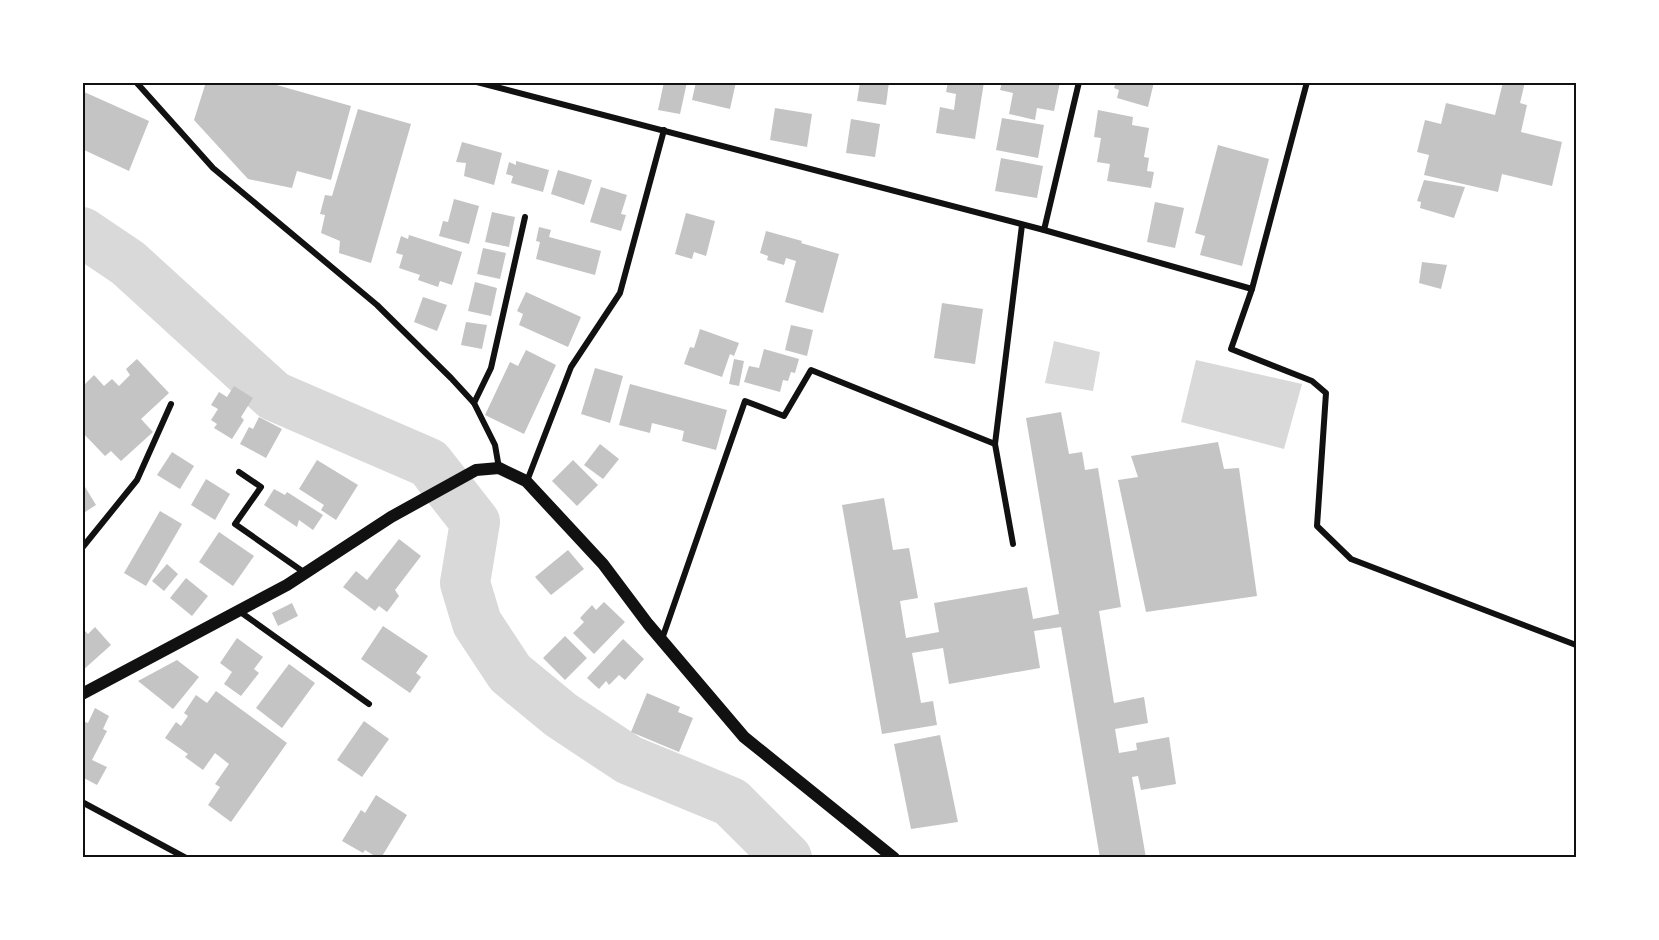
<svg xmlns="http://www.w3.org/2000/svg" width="1659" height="940" viewBox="0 0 1659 940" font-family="Lato,sans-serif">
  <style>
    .water { fill: #d9d9d9 }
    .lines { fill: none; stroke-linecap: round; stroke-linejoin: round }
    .river { stroke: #d9d9d9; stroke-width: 50 }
    .building { fill: #c4c4c4 }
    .minor { stroke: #111; stroke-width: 6 }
    .secondary { stroke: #111; stroke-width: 12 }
    .neatline { fill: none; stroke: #111; stroke-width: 2 }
  </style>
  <rect width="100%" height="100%" fill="#fff"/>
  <g class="water">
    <polygon points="1054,341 1100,352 1093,391 1045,383"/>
    <polygon points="1196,360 1302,384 1284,449 1181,422"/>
  </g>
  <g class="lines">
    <polyline class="river" points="82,232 128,263 274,396 429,463 475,522 465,583 477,623 510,673 561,715 629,760 731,802 787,858"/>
  </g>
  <g class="building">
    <polygon points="206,82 266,82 351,106 331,180 297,171 292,188 248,179 194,120"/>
    <polygon points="664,82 687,82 680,114 658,110"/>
    <polygon points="696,82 736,82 730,109 692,100"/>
    <polygon points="860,82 889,82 886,105 857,101"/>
    <polygon points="948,82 984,82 975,139 936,133 940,107 954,110 956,94 946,92"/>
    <polygon points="1002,82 1060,82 1054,111 1037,108 1035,120 1009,114 1013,93 1000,90"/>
    <polygon points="1116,82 1154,82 1148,107 1117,98 1119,90 1114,88"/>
    <polygon points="1503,82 1525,82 1520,103 1527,105 1521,132 1562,142 1552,186 1502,174 1498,192 1424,175 1429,155 1417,152 1425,120 1441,124 1446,103 1495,115"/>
    <polygon points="82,91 149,121 129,171 82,149"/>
    <polygon points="775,108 812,114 807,147 770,140"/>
    <polygon points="358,109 411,124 371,263 339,253 340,241 321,233 325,215 320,214 325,195 332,196"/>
    <polygon points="1098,110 1133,117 1132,125 1149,128 1144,157 1149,158 1147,171 1154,172 1151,188 1107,181 1110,164 1097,162 1101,138 1094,137"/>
    <polygon points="1002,118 1044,125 1038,158 996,150"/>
    <polygon points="851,119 880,124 875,157 846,153"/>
    <polygon points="462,142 502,153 494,185 464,176 466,163 456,162"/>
    <polygon points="1218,145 1269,159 1242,266 1200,255 1205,236 1195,233"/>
    <polygon points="1001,158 1043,166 1037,198 995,191"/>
    <polygon points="516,161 549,170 543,192 511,183 513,176 506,174 509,162 516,165"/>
    <polygon points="558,170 592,180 584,205 551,194"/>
    <polygon points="1424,180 1465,187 1454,218 1420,208 1421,202 1417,201"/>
    <polygon points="601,187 627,195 621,214 626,215 621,231 590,222"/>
    <polygon points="454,199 479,206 469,244 439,236 443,221 448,222"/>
    <polygon points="1155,202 1184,208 1175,248 1147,242"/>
    <polygon points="492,212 515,217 509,247 485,242"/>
    <polygon points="686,213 715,221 706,256 694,252 692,259 675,254"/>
    <polygon points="539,227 551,230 549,237 601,251 595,275 536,259 540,242 536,241"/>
    <polygon points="766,231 802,241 801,243 839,254 823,313 785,302 796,261 786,258 784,265 767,260 768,256 760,253"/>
    <polygon points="409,235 462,252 452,285 440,281 438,287 418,280 420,275 399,268 403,255 396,253 401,236 408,239"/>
    <polygon points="483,248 506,253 500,279 477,274"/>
    <polygon points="1422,262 1447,265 1441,289 1419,283"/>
    <polygon points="475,282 497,288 491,316 468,311"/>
    <polygon points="526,292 581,317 568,347 519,325 523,314 517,311"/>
    <polygon points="423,297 447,305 437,331 414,322"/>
    <polygon points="942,303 983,309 975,364 934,358"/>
    <polygon points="466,322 487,325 482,349 461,345"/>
    <polygon points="791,325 813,330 807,356 785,350"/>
    <polygon points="700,329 739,343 734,356 730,354 722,377 684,364 690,347 694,348"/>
    <polygon points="764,349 799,359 795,373 791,372 788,381 783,380 780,392 744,382 749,366 759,368"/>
    <polygon points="526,350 556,365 524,434 485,415 510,362 518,366"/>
    <polygon points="137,359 169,393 141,419 153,432 121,461 111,451 105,456 82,432 82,387 94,375 104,386 112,379 119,386 130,375 126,369"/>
    <polygon points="734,359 744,361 739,386 729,384"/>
    <polygon points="595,368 623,376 610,423 581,414"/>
    <polygon points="630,384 727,410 716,450 682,441 684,431 652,423 650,433 619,425"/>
    <polygon points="234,386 253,398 241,417 244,420 232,439 214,428 217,424 211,420 218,409 211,405 219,392 227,397"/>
    <polygon points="1061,412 1069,454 1082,452 1085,470 1098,468 1121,607 1099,611 1114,703 1144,697 1148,723 1115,729 1119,753 1137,750 1136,743 1169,737 1176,784 1141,790 1138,776 1132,777 1146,858 1100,858 1061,627 1034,631 1040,668 949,684 943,648 912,653 921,703 933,701 937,725 882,734 842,505 884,498 893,550 909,548 918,598 900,601 906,638 939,632 934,603 1027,587 1033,619 1059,614 1026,418"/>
    <polygon points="259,417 282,429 266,458 240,444 249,427 253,429"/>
    <polygon points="1218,442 1224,469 1239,468 1257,596 1146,612 1118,480 1138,477 1131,456"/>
    <polygon points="600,444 619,459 603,479 584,465"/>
    <polygon points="172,452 194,466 180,489 157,475"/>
    <polygon points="317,460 358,485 336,520 321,510 324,505 299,489"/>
    <polygon points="573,460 598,485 577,506 552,481"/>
    <polygon points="206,479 230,494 215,520 191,505"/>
    <polygon points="82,482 96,505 82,514"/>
    <polygon points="274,489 285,495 287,492 323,515 313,530 299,520 297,527 264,505"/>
    <polygon points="160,511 182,524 146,586 124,573"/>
    <polygon points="219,532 254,556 233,586 199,562"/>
    <polygon points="399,539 421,556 395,590 399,596 387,612 379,606 375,611 343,587 356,571 367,580"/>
    <polygon points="568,550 584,569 551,595 535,577"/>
    <polygon points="167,564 178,574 164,591 152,581"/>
    <polygon points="186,578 208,596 192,616 170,598"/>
    <polygon points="604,602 625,622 594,654 573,633 584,622 580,618 592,605 596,610"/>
    <polygon points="292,603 298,616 278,626 272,613"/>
    <polygon points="383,626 428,656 416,673 421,677 410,693 361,659"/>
    <polygon points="95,627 111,645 82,671 82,628 88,634"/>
    <polygon points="565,636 587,658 565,680 543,658"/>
    <polygon points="237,638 263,657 254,669 259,673 241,696 224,684 232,672 220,663"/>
    <polygon points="623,639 644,659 625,680 619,675 609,685 606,681 599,689 587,678"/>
    <polygon points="177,660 199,677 173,709 138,681"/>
    <polygon points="289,664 315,683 282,728 256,708"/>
    <polygon points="216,691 287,743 231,822 208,805 220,787 215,784 229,764 215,753 203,770 185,757 188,754 165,738 176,722 181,726 188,716 184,713 196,695 207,703"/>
    <polygon points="647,693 680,707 678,712 693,718 679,752 631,732"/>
    <polygon points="95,708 109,716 103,729 107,731 92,760 107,767 97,785 82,777 82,721 88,723"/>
    <polygon points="364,721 389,739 362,777 337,760"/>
    <polygon points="940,735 958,822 911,829 894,744"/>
    <polygon points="376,795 407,815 381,858 378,858 365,850 363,853 342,841 361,810 365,813"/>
  </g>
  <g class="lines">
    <g class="minor">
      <polyline points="136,82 213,168 377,305 451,378 474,403 495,445 499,468"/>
      <polyline points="477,82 1044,230 1252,289"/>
      <polyline points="1307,82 1252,289 1231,349 1312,381 1326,393 1317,526 1351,559 1576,645"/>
      <polyline points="1044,230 1079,82"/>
      <polyline points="474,403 491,368 525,217"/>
      <polyline points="239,472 261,487 235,524 305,573"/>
      <polyline points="527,481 571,367 620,293 664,130"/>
      <polyline points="1013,544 995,444 1022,225"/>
      <polyline points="82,548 137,480 171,404"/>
      <polyline points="239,611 369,704"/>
      <polyline points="662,639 745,401 784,416 811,370 995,444"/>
      <polyline points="82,802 186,858"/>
    </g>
    <polyline class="secondary" points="82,694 287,585 391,517 476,470 499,468 526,481 603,564 648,624 744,737 894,858"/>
  </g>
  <rect width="1659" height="940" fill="none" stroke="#ffffff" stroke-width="168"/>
  <rect x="84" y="84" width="1491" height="772" class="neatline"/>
</svg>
